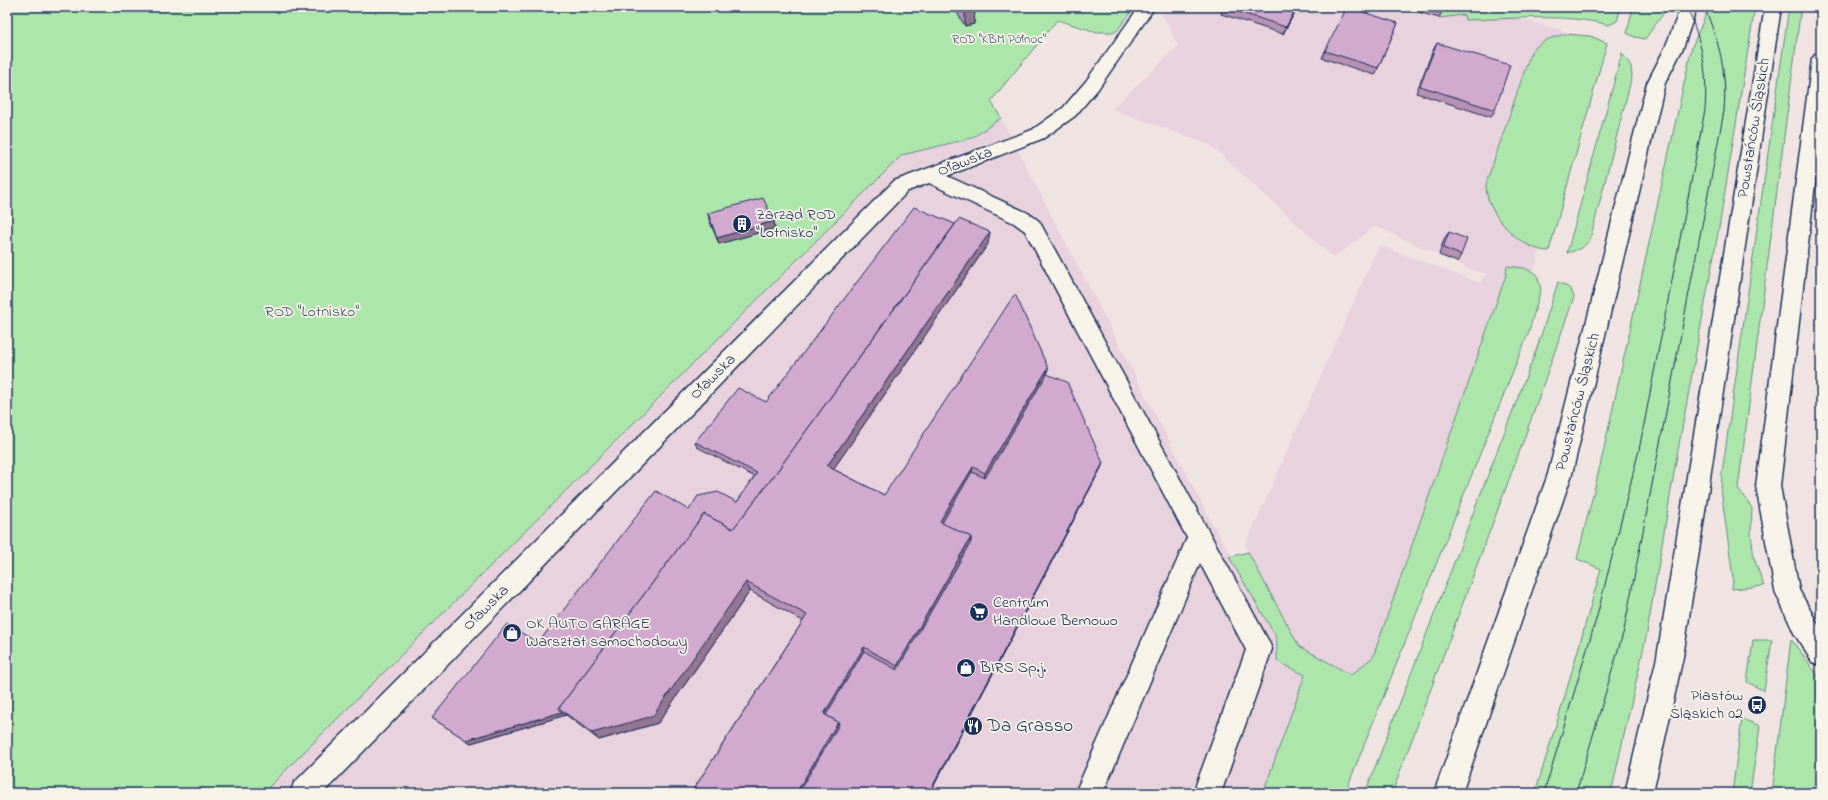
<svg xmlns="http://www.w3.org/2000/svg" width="1828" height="800" viewBox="0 0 1828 800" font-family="'Indie Flower',sans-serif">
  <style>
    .built { fill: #e7d2dd }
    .green { fill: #ade6ab; stroke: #648a84 }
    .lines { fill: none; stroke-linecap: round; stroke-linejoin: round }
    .minor-casing { stroke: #1b2f5e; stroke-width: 3 }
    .major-casing { stroke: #1b2f5e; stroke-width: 3 }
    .minor { fill: #f7f3e8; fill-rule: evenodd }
    .major { fill: #f7f3e8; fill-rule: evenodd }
    .tram { stroke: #1b2f5e; stroke-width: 1 }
    .wall { fill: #b591b2; stroke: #1b2f5e }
    .shaded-wall { fill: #937691; stroke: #1b2f5e }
    .building { fill: #d2a9cf; stroke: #1b2f5e }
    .labels { text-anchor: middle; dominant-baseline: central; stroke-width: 3.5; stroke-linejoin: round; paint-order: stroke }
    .far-park-label { font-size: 13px; fill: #38546d; stroke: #f7f3e8 }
    .street-label { font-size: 16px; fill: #1b2f5e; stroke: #f7f3e8 }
    .poi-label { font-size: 16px; fill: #1b2f5e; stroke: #f7f3e8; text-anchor: start }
    .park-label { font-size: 16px; fill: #38546d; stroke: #f7f3e8 }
    .near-poi-label { font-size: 19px; fill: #1b2f5e; stroke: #f7f3e8; text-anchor: start }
  </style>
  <rect width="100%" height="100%" fill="#f0e4e3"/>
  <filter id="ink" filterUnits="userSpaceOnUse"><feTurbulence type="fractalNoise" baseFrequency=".025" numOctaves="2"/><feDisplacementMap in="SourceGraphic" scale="8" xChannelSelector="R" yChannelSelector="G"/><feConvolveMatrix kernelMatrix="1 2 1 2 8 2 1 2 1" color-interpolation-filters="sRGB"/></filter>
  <g filter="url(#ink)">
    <g class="built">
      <polygon points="1168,7 1479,7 1594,40 1532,278 1373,657 1351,675 1299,646 1245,546 1379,245 1480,283 1486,273 1477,272 1375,226 1334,258 1210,145 1112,109 1178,46 1169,26 1162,15"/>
      <polygon points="1001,118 1213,525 1305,675 1263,793 263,793 902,155 972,138"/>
    </g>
    <g class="green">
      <polygon points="7,7 1135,7 1116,32 1097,32 1057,20 991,101 1001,118 972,138 902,155 263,793 7,793"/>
      <path d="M1443,7h98l9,3 1,-3h70l-4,14 -8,4c-46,-12 -96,-6 -144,-5l-1,-5 -25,3z"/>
      <polygon points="1633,7 1668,7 1645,39 1635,37 1627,33"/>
      <polygon points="1709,7 1755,7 1720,222 1676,461 1647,633 1611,793 1535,793 1564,699 1601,569 1577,559 1601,462 1692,47"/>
      <polygon points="1789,7 1801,7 1738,489 1752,508 1751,534 1754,558 1764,586 1732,589 1733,578 1721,489 1722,473"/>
      <path d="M1566,34l24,2 17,7 -58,208c-28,0 -65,-39 -63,-67l45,-132c9,-11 21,-15 35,-18z"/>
      <polygon points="1622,53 1631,66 1632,76 1590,240 1582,248 1567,253"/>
      <polygon points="1507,266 1524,268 1537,274 1541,289 1529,331 1345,793 1263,793 1305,675 1277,661 1277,643 1275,635 1229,557 1248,552 1299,646 1351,675 1373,657 1506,275"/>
      <polygon points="1558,282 1571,289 1574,297 1523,442 1392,793 1365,793 1537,348"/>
      <polygon points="1791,639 1821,680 1821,793 1772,793"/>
      <polygon points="1753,640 1772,640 1764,691 1747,682"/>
      <polygon points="1742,719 1760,726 1750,793 1732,793"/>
    </g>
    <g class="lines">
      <g class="minor-casing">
        <g id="minor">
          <polygon points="1139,7 1155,7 1098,89 1075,116 1044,138 947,176 1028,213 1039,221 1268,640 1272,649 1221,793 1193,793 1246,650 1200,563 1103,793 1075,793 1187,538 1025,231 1014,223 929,183 908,191 323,793 290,793 294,783 894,181 1032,130 1063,108 1086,81"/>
          <polygon points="1821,53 1821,132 1780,486 1799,590 1821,630 1821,665 1812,662 1794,633 1775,591 1756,486 1812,59 1815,55"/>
        </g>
      </g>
      <g class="major-casing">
        <g id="major">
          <polygon points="1681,7 1697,7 1683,48 1665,83 1572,474 1462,793 1434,793 1548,474 1647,83 1665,48"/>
          <polygon points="1765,7 1781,7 1683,657 1653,793 1625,793 1657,657"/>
        </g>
      </g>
      <use href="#minor" class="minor"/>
      <use href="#major" class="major"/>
      <g class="tram">
        <path d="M1544,793l53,-177 42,-166 66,-340c3,-39 -3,-67 -18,-103"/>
        <path d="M1576,793l48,-163 100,-519c3,-40 -4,-67 -20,-104"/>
      </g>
    </g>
    <g class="wall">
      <polygon points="956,7 975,7 974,24 965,26 956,11"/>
      <polygon points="1223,7 1297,7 1294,14 1283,34 1221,14"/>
      <polygon points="1401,7 1444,7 1439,18"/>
      <polygon points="1398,23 1375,75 1322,58 1325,51"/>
      <polygon points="1437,43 1495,110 1491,117 1416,93 1433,50"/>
      <polygon points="708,213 774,221 775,228 719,244 709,220"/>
      <polygon points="1449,232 1461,255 1457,262 1439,255 1444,239"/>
      <polygon points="988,244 833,469 884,495 1048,368 1047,374 1103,463 1101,468 930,793 691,793 803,621 750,591 658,723 599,740 566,715 471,743 432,718 737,502 755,477 697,447 695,442 766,402"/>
    </g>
    <g class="shaded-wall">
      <polygon points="965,7 975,7 974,24 965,26"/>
      <polygon points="1297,7 1294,14 1283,34 1286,27"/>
      <polygon points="774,221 775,228 719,244 717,238"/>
      <polygon points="990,232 988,244 828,477 827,466"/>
      <polygon points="1048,368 1045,380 984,484 985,473"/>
      <polygon points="1103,463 1101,468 930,793 929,793"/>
      <polygon points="973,467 971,478 942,527 940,521"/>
      <polygon points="971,537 970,547 897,674 897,666"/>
      <polygon points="746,582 750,591 658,723 599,740 592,733"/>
      <polygon points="864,647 865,656 827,718 824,714"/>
      <polygon points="562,712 566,715 471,743 466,740"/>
      <polygon points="838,722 840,729 802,793 796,793"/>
    </g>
    <g class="building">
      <polygon points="1224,7 1297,7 1286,27"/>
      <polygon points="1347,7 1398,23 1378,68 1325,51"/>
      <polygon points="1437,43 1510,65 1495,110 1420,86"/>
      <polygon points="763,198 774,221 717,238 708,213"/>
      <polygon points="914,207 955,224 773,477 733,529 704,514 559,708 562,712 466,740 432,718 507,624 538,643 656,491 689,510 698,496 718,492 737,502 757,473 695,442 738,388 766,402"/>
      <polygon points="959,219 990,232 827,466 884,495 1014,295 1016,296 1048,368 985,473 973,467 940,521 971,537 897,666 864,647 824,714 838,722 796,793 691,793 807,615 746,582 653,716 592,733 559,708 704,514 733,529 773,477"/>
      <polygon points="1449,232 1467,239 1461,255 1443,248"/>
      <polygon points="1047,374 1067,382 1103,463 929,793 798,793 839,725 838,722 826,715 864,651 897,670 971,542 971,537 942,523 972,472 985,478"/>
    </g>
  </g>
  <defs>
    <g id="building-disc" transform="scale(1)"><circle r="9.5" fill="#1b2f5e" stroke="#f7f3e8"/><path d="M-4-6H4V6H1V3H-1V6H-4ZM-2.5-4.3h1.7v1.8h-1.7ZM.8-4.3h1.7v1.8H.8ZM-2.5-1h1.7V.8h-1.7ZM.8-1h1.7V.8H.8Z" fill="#fff"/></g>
    <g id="supermarket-disc" transform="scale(1)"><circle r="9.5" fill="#1b2f5e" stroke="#f7f3e8"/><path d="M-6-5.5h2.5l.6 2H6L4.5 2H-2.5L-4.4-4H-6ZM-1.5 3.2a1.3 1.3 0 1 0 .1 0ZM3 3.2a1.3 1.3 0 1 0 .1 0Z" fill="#fff"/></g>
    <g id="shop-disc" transform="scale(1)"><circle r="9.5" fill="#1b2f5e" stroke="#f7f3e8"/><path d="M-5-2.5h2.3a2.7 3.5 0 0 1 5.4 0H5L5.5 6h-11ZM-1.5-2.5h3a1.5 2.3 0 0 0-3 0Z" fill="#fff"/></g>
    <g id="bus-disc" transform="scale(1)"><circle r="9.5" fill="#1b2f5e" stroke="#f7f3e8"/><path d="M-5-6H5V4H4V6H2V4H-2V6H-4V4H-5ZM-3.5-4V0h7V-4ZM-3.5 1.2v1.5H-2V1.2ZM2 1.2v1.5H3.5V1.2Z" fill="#fff"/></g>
    <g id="restaurant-disc" transform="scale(1)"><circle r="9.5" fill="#1b2f5e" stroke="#f7f3e8"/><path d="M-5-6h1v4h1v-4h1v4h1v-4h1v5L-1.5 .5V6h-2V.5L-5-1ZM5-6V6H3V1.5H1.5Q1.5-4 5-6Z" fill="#fff"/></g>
  </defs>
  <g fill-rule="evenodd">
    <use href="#building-disc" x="742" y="224"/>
    <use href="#supermarket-disc" x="979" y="612"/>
    <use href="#shop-disc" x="512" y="633"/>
    <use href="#shop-disc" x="966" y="668"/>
    <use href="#bus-disc" x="1757" y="705"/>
    <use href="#restaurant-disc" x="973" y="726"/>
  </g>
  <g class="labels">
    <g class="far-park-label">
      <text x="999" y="39">ROD "KBM Północ"</text>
    </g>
    <g class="street-label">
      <text transform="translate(1754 128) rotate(-81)">Powstańców Śląskich</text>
      <text transform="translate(965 162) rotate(-21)">Oławska</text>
      <text transform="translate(713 377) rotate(-45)">Oławska</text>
      <text transform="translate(1578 402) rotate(-76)">Powstańców Śląskich</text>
      <text transform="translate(486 608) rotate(-45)">Oławska</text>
    </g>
    <g class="poi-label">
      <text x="756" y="215">Zarząd ROD<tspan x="756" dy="18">"Lotnisko"</tspan></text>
      <text x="993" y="603">Centrum<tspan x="993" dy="18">Handlowe Bemowo</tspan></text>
      <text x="526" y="624">OK AUTO GARAGE<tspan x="526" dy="18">Warsztat samochodowy</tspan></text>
      <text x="980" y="668">BIRS Sp.j.</text>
      <text x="1743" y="696" text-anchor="end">Piastów<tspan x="1743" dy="18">Śląskich 02</tspan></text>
    </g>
    <g class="park-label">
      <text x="312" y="312">ROD "Lotnisko"</text>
    </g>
    <g class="near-poi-label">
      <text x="987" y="726">Da Grasso</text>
    </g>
  </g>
  <rect width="1828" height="800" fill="none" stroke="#f7f3e8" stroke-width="24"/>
  <rect x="12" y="12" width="1804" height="776" fill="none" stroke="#1b2f5e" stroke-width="1.5" filter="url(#ink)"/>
</svg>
